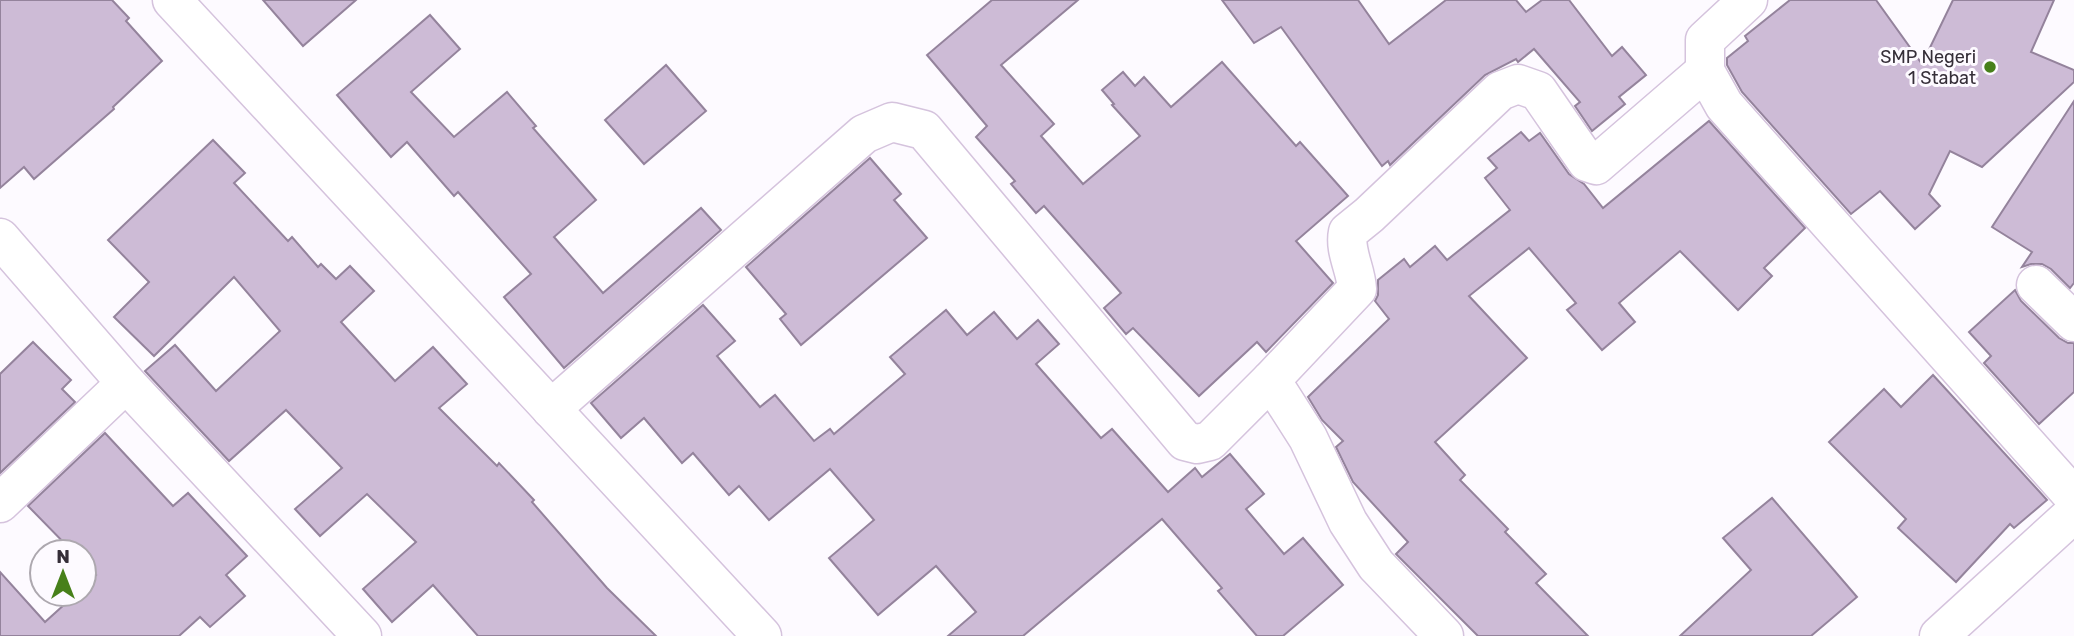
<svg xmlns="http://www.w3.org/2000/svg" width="2074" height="636" viewBox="0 0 2074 636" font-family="Rubik,sans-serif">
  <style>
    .building { fill: #cdbbd6; stroke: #94839c; stroke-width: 2 }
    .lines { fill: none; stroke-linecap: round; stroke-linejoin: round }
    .minor-casing { stroke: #d5c3dd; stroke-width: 41 }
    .minor { stroke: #fff; stroke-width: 38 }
    .poi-dot { fill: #47801a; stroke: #fdfaff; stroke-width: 2.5 }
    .labels { text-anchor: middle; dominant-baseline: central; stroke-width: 6; stroke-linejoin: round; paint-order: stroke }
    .poi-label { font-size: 18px; fill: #352e38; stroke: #fdfaff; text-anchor: end }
  </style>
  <rect width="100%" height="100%" fill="#fdfaff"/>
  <g class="building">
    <polygon points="0,0 112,0 129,18 126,21 162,61 113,107 114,109 34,179 24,167 0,188"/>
    <polygon points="263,0 356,0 303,46"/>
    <polygon points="992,0 1078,0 1001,65 1054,124 1041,136 1083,184 1140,136 1112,105 1114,104 1102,90 1123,72 1135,86 1144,77 1171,107 1222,62 1296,146 1300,142 1348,196 1296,241 1333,283 1266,352 1257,342 1199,396 1133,328 1126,334 1104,308 1121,293 1044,206 1036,213 1011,184 1015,181 976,137 987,126 927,55"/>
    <polygon points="1222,0 1358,0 1389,44 1446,0 1516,0 1526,12 1542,0 1569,0 1612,56 1622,47 1646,75 1619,97 1625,104 1592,131 1575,106 1580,102 1534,49 1518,62 1516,59 1485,75 1390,165 1388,161 1382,166 1281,27 1254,43"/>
    <polygon points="1790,0 1876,0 1922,64 1953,0 2054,0 2031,52 2074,70 2074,82 1982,167 1950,151 1929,194 1940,206 1915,229 1880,191 1851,214 1742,92 1727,65 1727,58 1748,41 1745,36"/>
    <polygon points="430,15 460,49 411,92 454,137 507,92 536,126 533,128 596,200 554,237 603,293 701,208 721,230 564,368 504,297 531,274 458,192 454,196 407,142 391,157 337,95"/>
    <polygon points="666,65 706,111 644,164 605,120"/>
    <polygon points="2074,101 2074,283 2070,288 2051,269 2042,264 2031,264 2022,267 2032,252 1992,227"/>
    <polygon points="1709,121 1805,228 1764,268 1772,276 1738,310 1680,251 1619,303 1635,322 1602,350 1567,310 1576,303 1529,248 1469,296 1527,358 1435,442 1465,475 1460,480 1508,529 1505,532 1546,574 1536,583 1588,636 1478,636 1396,554 1408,542 1353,482 1336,447 1343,441 1322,420 1308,397 1389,319 1375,301 1378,295 1378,280 1404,259 1410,267 1435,246 1447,260 1510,210 1485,178 1497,168 1488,158 1521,132 1529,141 1540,133 1569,174 1584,184 1603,208"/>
    <polygon points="213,140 245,173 234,183 288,241 292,237 318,267 321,264 336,279 350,266 374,291 341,322 395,381 433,347 467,384 439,408 497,466 499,463 534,500 532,502 607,588 656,636 478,636 433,585 392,622 363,589 416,542 367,494 320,536 295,509 342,468 286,410 229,461 145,371 175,345 216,391 280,331 234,277 154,356 114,317 149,282 108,240"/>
    <polygon points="870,158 901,194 894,200 927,238 801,345 780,319 786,314 746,267"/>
    <polygon points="2015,290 2021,301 2059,338 2068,343 2074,343 2074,392 2039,424 1984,363 1991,356 1969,332"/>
    <polygon points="703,305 735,341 717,356 760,407 775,395 814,441 830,429 834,434 905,374 890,357 946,310 967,335 994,312 1017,339 1038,320 1059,344 1036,364 1101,438 1112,429 1168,492 1195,468 1202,477 1230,454 1264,494 1246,509 1284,554 1303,538 1343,585 1283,636 1257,636 1218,591 1222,588 1162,519 1023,636 948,636 976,612 936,566 878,615 829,558 874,520 830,469 769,520 739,486 729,495 693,453 682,463 644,418 621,438 591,403"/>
    <polygon points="33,342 71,380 62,389 75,402 0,473 0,374"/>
    <polygon points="1933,375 2047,500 2014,528 2010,524 1956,582 1898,528 1906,519 1829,442 1884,389 1901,407"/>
    <polygon points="105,433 173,506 188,493 247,556 226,575 245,596 210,627 200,617 179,636 0,636 0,572 45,622 76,594 84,594 84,586 96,575 84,563 84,552 73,552 28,506"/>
    <polygon points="1772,498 1857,597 1811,636 1680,636 1751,570 1723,538"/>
  </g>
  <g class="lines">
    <g class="minor-casing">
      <g id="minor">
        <polyline points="172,0 762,636"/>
        <polyline points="1748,0 1705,40 1705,71 1724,105 2074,497"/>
        <polyline points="0,238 126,383 362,636"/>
        <polyline points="2036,285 2074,322"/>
        <path d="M1271,380l86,-91c-1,-20 -13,-38 -9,-57l21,-17 131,-124 18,-7 20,7 49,71 9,3 109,-94"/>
        <polyline points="551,409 864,134 892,122 924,130 1185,441 1197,444 1210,441 1271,380 1308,438 1348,522 1376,565 1444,636"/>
        <polyline points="0,503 126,383"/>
        <polyline points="1939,636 2074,513"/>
      </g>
    </g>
    <use href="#minor" class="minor"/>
  </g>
  <circle class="poi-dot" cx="1990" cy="67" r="7"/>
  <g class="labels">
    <g class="poi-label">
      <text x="1976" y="57">SMP Negeri<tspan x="1976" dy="21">1 Stabat</tspan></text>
    </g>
  </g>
  <g transform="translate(63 573)"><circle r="33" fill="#fdfaff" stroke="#ada8af" stroke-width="2"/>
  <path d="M0-5L12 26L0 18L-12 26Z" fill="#47801a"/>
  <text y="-10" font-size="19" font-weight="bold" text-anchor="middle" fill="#352e38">N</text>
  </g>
</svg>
